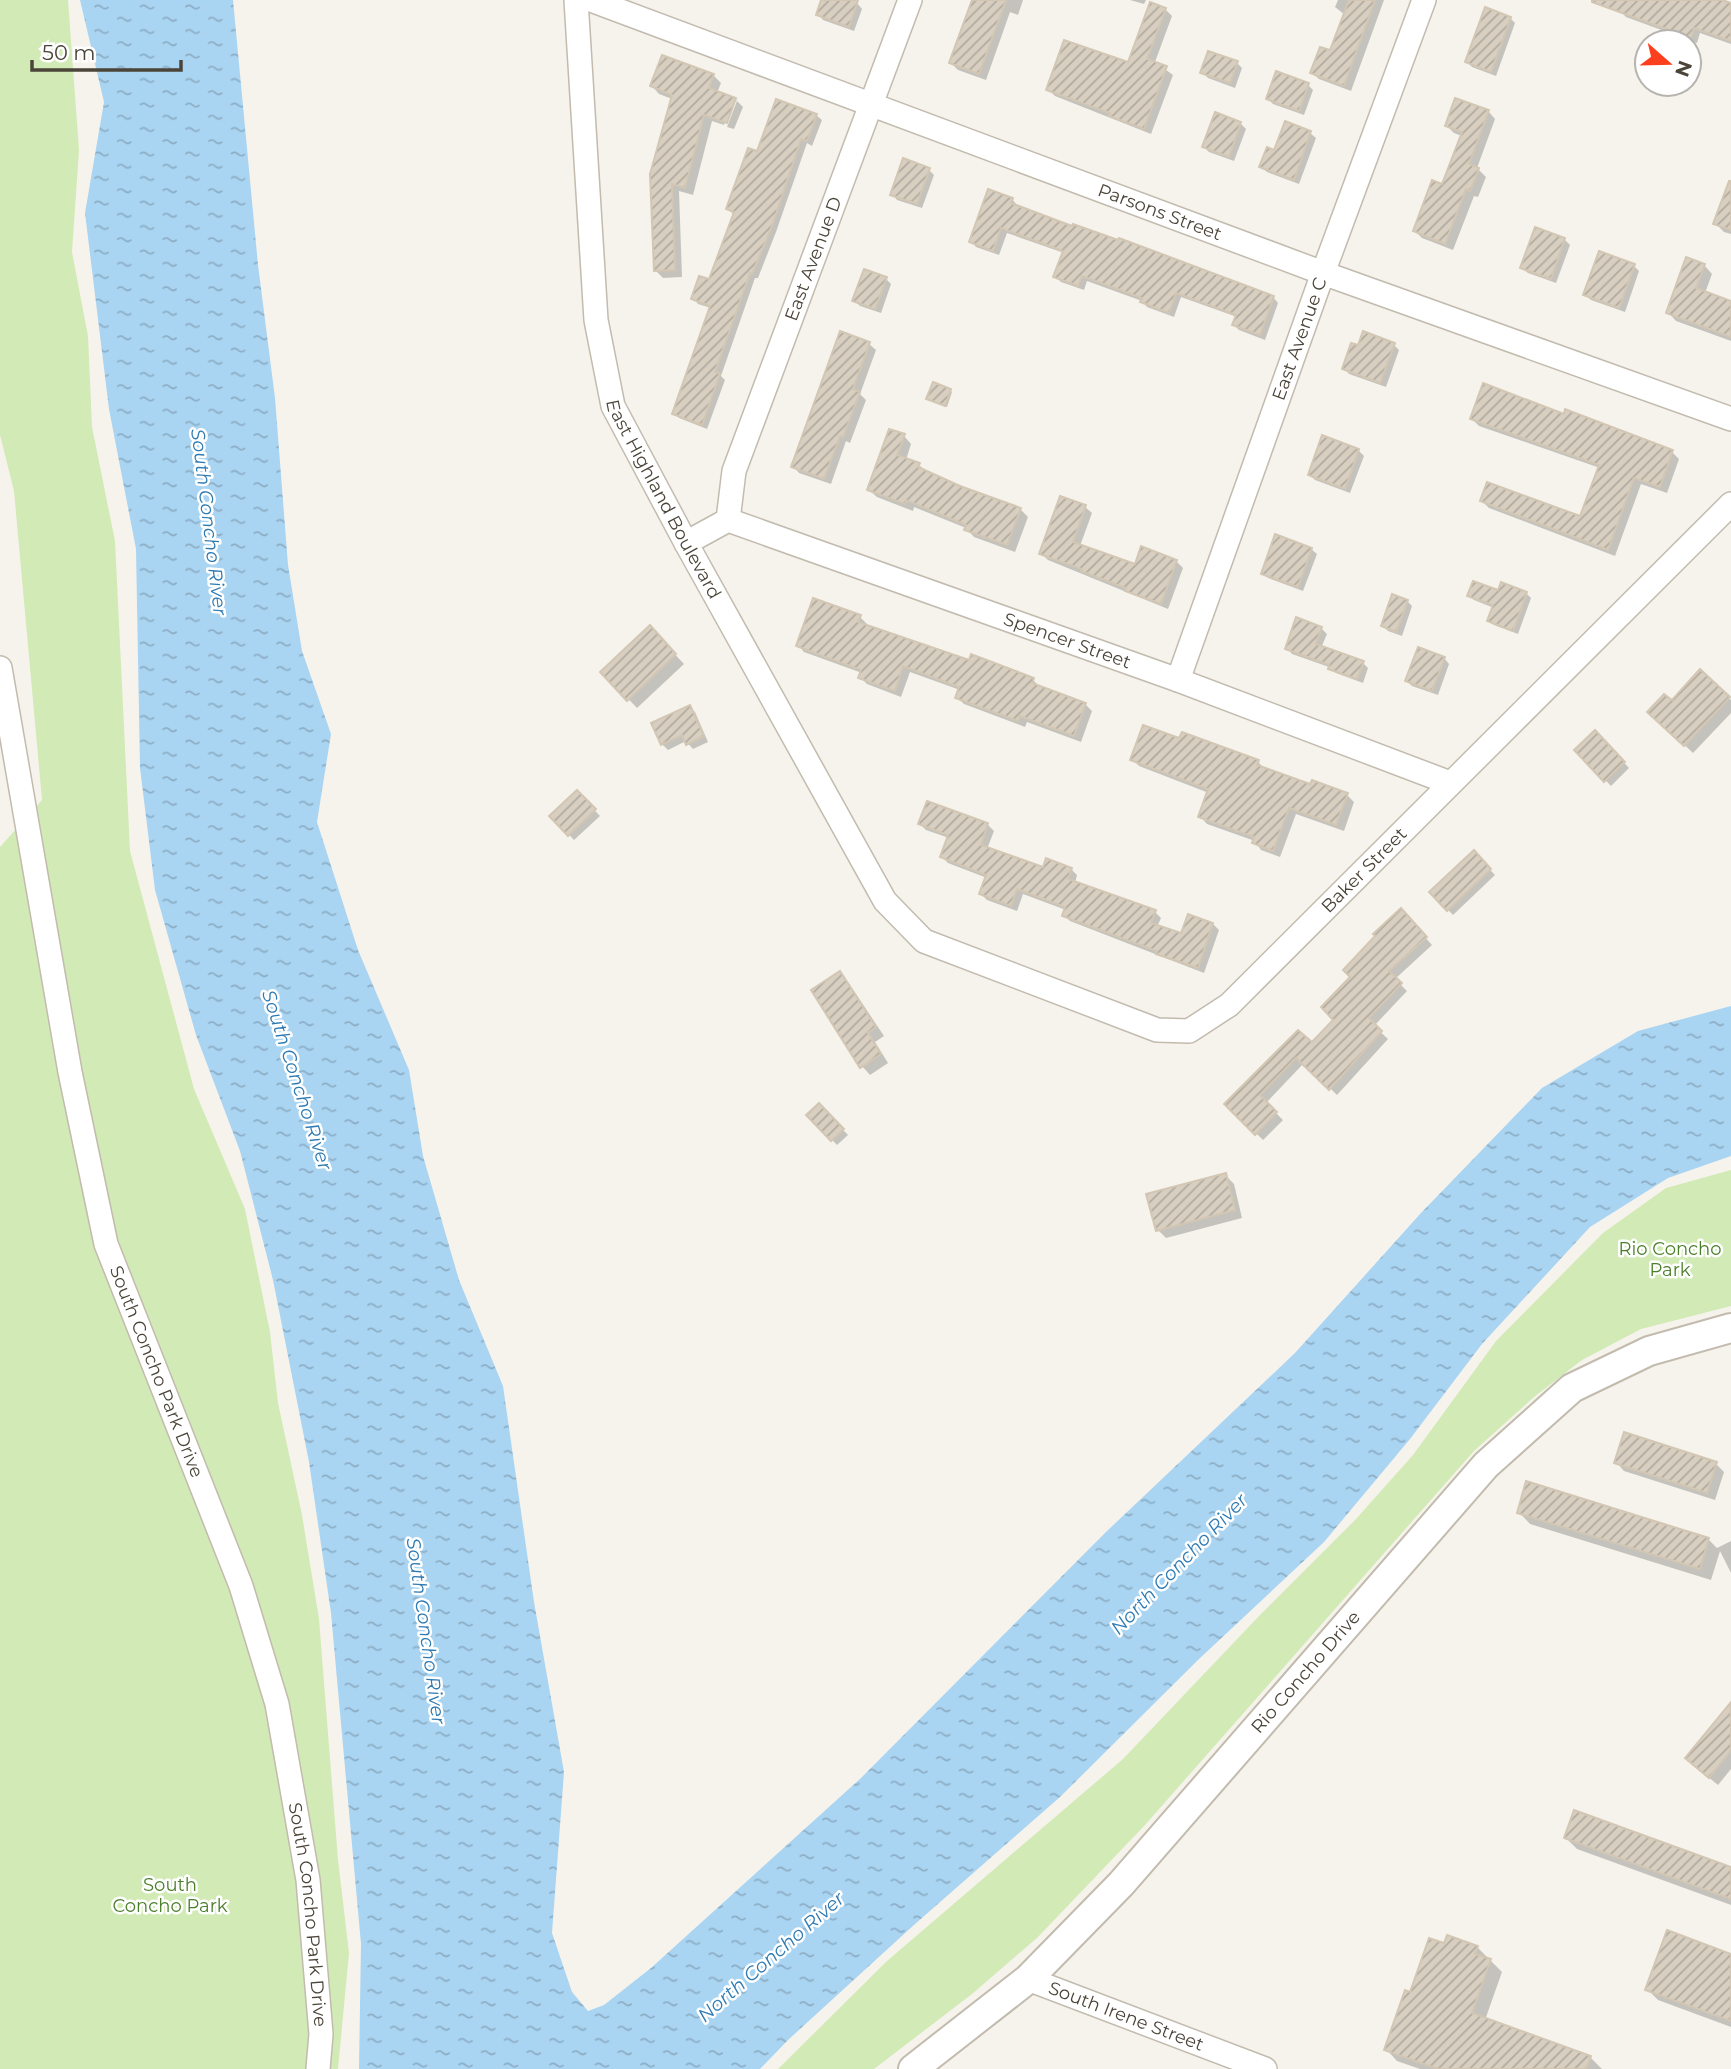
<svg xmlns="http://www.w3.org/2000/svg" width="1731" height="2069" viewBox="0 0 1731 2069" font-family="Montserrat,sans-serif">
  <style>
    .green { fill: #d2eab5 }
    .water { fill: url(#water-ripples) }
    .shadow { fill: #0003 }
    .building { fill: url(#building-hatch); stroke: #d3c7b4; stroke-width: 2 }
    .lines { fill: none; stroke-linecap: round; stroke-linejoin: round }
    .minor-casing { stroke: #c2bbae; stroke-width: 26 }
    .tertiary-casing { stroke: #c2bbae; stroke-width: 32 }
    .minor { stroke: #fff; stroke-width: 23 }
    .tertiary { stroke: #fff; stroke-width: 28 }
    .labels { text-anchor: middle; dominant-baseline: central; stroke-width: 5; stroke-linejoin: round; paint-order: stroke }
    .street-label { font-size: 18px; fill: #4b4439; stroke: #fff }
    .park-label { font-size: 18px; fill: #4a7f2a; stroke: #fff }
    .water-label { font-size: 19px; font-style: italic; fill: #2e7ab2; stroke: #fff }
  </style>
  <defs>
    <pattern id="water-ripples" width="26" height="14" patternUnits="userSpaceOnUse" patternTransform="scale(1.75)"><rect width="26" height="14" fill="#a9d4f2"/><path d="M2 4q2-2 4 0t4 0M15 11q2-2 4 0t4 0" fill="none" stroke="#8caec5"/></pattern>
    <pattern id="building-hatch" width="6" height="6" patternUnits="userSpaceOnUse" patternTransform="scale(1.75)"><rect width="6" height="6" fill="#d8cfc1"/><path d="M-1 1l2-2M0 6l6-6M5 7l2-2" fill="none" stroke="#b1aa9e"/></pattern>
  </defs>
  <rect width="100%" height="100%" fill="#f6f3ec"/>
  <g class="green">
    <polygon points="0,0 68,0 79,150 72,252 88,336 92,427 115,541 130,851 194,1089 245,1209 270,1332 278,1403 302,1515 319,1619 338,1860 349,1953 338,2069 0,2069 0,847 42,800 14,491 0,435"/>
    <polygon points="1731,1170 1731,1306 1641,1329 1582,1360 1534,1397 1474,1451 1145,1825 1037,1938 972,1994 874,2069 778,2069 887,1961 1123,1759 1260,1615 1356,1519 1413,1455 1496,1341 1603,1233 1666,1188"/>
  </g>
  <polygon class="water" points="80,0 233,0 258,265 275,398 288,565 302,651 331,734 317,822 358,950 409,1070 423,1156 459,1280 503,1386 534,1602 564,1772 552,1933 572,1992 588,2011 604,2005 651,1968 861,1778 1106,1532 1295,1353 1421,1213 1542,1088 1638,1031 1731,1006 1731,1156 1668,1178 1590,1227 1482,1344 1410,1439 1324,1542 1199,1659 1060,1797 915,1924 788,2040 760,2069 359,2069 361,1944 331,1613 309,1462 273,1280 240,1151 196,1035 155,890 140,768 136,549 109,409 85,213 104,102"/>
  <g class="shadow">
    <polygon points="823,0 848,0 857,3 862,9 854,31 823,20 818,14"/>
    <polygon points="975,0 1023,0 1018,15 1010,12 986,80 958,70 951,63"/>
    <polygon points="1130,0 1146,0 1144,4"/>
    <polygon points="1338,0 1384,0 1351,91 1319,79 1312,73 1331,53 1345,15 1335,7"/>
    <polygon points="1624,0 1717,0 1731,5 1731,44 1700,33 1697,43 1626,17 1620,11"/>
    <polygon points="1165,9 1172,16 1155,62 1173,75 1151,134 1055,96 1048,89 1129,65"/>
    <polygon points="1510,18 1515,23 1496,76 1472,67 1467,62"/>
    <polygon points="1237,63 1242,68 1235,88 1208,78 1202,72"/>
    <polygon points="713,75 721,83 717,93 735,99 743,107 734,129 727,127 737,101 733,101 724,125 712,121 693,195 679,191 682,277 663,278 655,270 672,99 659,94 652,86"/>
    <polygon points="1308,85 1313,90 1304,115 1273,104 1268,99"/>
    <polygon points="1488,111 1495,119 1477,168 1486,177 1478,197 1474,196 1453,250 1422,238 1415,231 1443,186 1462,136 1454,133 1447,126"/>
    <polygon points="816,115 822,120 812,146 807,143 776,232 758,278 755,278 721,376 725,380 707,429 679,418 674,413 711,308 698,304 693,298 710,282 733,214 728,209 758,153"/>
    <polygon points="1240,123 1246,129 1234,161 1209,152 1204,147"/>
    <polygon points="1310,133 1316,138 1299,184 1267,172 1261,167 1275,153"/>
    <polygon points="929,170 934,175 922,208 897,200 892,194"/>
    <polygon points="1731,193 1731,234 1724,232 1715,223"/>
    <polygon points="1012,199 1017,205 1016,207 1273,297 1278,303 1265,340 1239,330 1234,325 1237,317 1181,297 1174,317 1147,307 1142,301 1087,281 1084,290 1061,282 1055,276 1064,253 1007,233 999,255 976,247 971,241"/>
    <polygon points="1536,230 1565,240 1570,245 1556,283 1528,273 1522,268"/>
    <polygon points="1704,265 1712,274 1705,293 1731,303 1731,341 1676,321 1668,312"/>
    <polygon points="1634,266 1639,271 1625,312 1591,300 1585,295"/>
    <polygon points="886,279 891,284 881,313 860,306 854,300"/>
    <polygon points="869,344 876,350 860,394 866,400 850,443 846,441 831,484 799,473 793,466"/>
    <polygon points="1394,345 1399,350 1386,387 1349,374 1344,368"/>
    <polygon points="950,390 952,392 947,407 928,399"/>
    <polygon points="1565,416 1672,452 1679,459 1667,493 1641,484 1615,556 1489,508 1482,501 1581,519 1600,468 1479,426 1472,419"/>
    <polygon points="904,436 911,444 906,460 919,465 928,473 959,487 1020,509 1028,517 1015,552 974,537 966,528 914,507 913,511 877,497 869,490"/>
    <polygon points="1358,450 1364,456 1350,493 1315,480 1310,475"/>
    <polygon points="1085,507 1092,513 1080,546 1136,567 1176,561 1183,568 1168,609 1048,560 1041,553"/>
    <polygon points="1311,549 1317,554 1303,591 1268,578 1263,573"/>
    <polygon points="1500,592 1526,593 1531,598 1518,634 1494,625 1489,621 1494,608 1474,600 1469,596"/>
    <polygon points="1407,601 1412,606 1402,636 1388,631 1383,626"/>
    <polygon points="860,617 867,624 866,626 970,662 1033,680 1040,687 1085,704 1092,711 1081,742 1027,722 1025,727 964,704 957,697 960,690 910,672 901,697 867,684 860,677 862,673 804,652 798,645"/>
    <polygon points="650,628 684,664 637,708 603,672"/>
    <polygon points="1321,628 1327,634 1321,648 1363,663 1368,668 1363,683 1336,673 1329,667 1292,654 1287,648"/>
    <polygon points="1444,658 1449,664 1438,695 1412,686 1407,681"/>
    <polygon points="1700,672 1731,700 1731,713 1693,753 1650,712 1672,703"/>
    <polygon points="689,707 695,712 708,742 693,749 686,741 668,750 662,744"/>
    <polygon points="1595,732 1629,768 1611,786 1577,750"/>
    <polygon points="1180,740 1258,762 1265,769 1311,787 1347,795 1354,802 1344,831 1296,814 1280,857 1261,850 1255,841 1207,824 1200,816 1209,793 1139,766 1132,759"/>
    <polygon points="577,792 600,816 574,840 552,816"/>
    <polygon points="928,803 988,825 994,831 987,849 1044,870 1071,869 1077,875 1075,883 1155,912 1161,918 1157,927 1182,936 1213,924 1219,930 1204,973 1070,921 1064,915 1066,910 1023,894 1017,911 987,900 981,894 987,878 948,863 942,857 949,838 926,830 920,824"/>
    <polygon points="1474,853 1495,875 1453,915 1432,893"/>
    <polygon points="1407,917 1432,945 1395,979 1407,991 1374,1026 1388,1039 1337,1095 1304,1063 1266,1103 1283,1120 1263,1140 1226,1104 1312,1045 1336,1020"/>
    <polygon points="840,973 848,982 884,1036 875,1042 888,1063 870,1075 862,1066"/>
    <polygon points="819,1105 848,1135 837,1145 809,1115"/>
    <polygon points="1225,1175 1234,1184 1242,1218 1166,1238 1158,1230"/>
    <polygon points="1616,1462 1716,1464 1724,1472 1715,1500 1624,1471"/>
    <polygon points="1519,1512 1708,1539 1717,1548 1731,1541 1731,1573 1720,1551 1711,1580 1530,1524"/>
    <polygon points="1731,1704 1731,1769 1718,1785 1696,1767"/>
    <polygon points="1566,1838 1731,1869 1731,1905 1577,1849"/>
    <polygon points="1445,1945 1477,1947 1502,1972 1485,2020 1590,2057 1602,2069 1420,2069 1397,2061 1386,2049"/>
    <polygon points="1731,1955 1731,2027 1658,2000 1647,1989"/>
  </g>
  <g class="building">
    <polygon points="821,0 858,0 849,27 816,15"/>
    <polygon points="972,0 1006,0 979,74 949,63"/>
    <polygon points="1349,0 1375,0 1344,86 1310,73 1320,47 1330,50"/>
    <polygon points="1592,0 1722,0 1731,3 1731,41 1694,28 1691,38 1592,2"/>
    <polygon points="1150,2 1166,8 1147,59 1167,66 1144,129 1109,116 1110,113 1046,90 1064,40 1128,62"/>
    <polygon points="1485,7 1511,17 1491,72 1465,62"/>
    <polygon points="1208,51 1238,61 1230,83 1200,73"/>
    <polygon points="662,55 714,74 709,88 736,98 727,123 704,115 685,188 672,184 675,270 654,271 650,174 672,95 650,86"/>
    <polygon points="1276,71 1309,83 1299,111 1266,99"/>
    <polygon points="1455,98 1489,110 1469,164 1479,168 1470,191 1466,189 1445,244 1413,231 1432,180 1442,184 1462,132 1445,126"/>
    <polygon points="776,99 817,114 807,141 801,139 772,226 752,274 750,273 715,372 720,374 702,425 672,414 710,306 691,299 699,276 709,279 734,212 726,209 748,148 757,151"/>
    <polygon points="1215,112 1241,122 1229,157 1202,147"/>
    <polygon points="1285,121 1311,131 1294,180 1259,167 1267,147 1274,150"/>
    <polygon points="903,158 930,168 917,204 890,195"/>
    <polygon points="1729,181 1731,181 1731,230 1713,224"/>
    <polygon points="988,189 1013,198 1011,203 1072,226 1073,224 1118,240 1119,238 1274,296 1260,335 1232,325 1236,315 1176,293 1169,313 1140,302 1142,298 1082,276 1078,286 1053,277 1063,251 1001,228 993,251 969,242"/>
    <polygon points="1535,227 1565,238 1551,279 1520,268"/>
    <polygon points="1599,251 1635,264 1619,308 1583,295"/>
    <polygon points="1686,257 1705,264 1696,288 1731,301 1731,337 1666,313"/>
    <polygon points="864,269 887,277 875,309 852,301"/>
    <polygon points="840,331 870,342 853,389 860,392 843,437 840,436 824,479 791,467"/>
    <polygon points="1363,331 1395,343 1380,383 1342,369 1351,343 1358,345"/>
    <polygon points="933,382 951,389 945,406 926,399"/>
    <polygon points="1483,383 1564,414 1565,409 1673,450 1660,487 1634,478 1608,550 1480,501 1487,482 1580,516 1599,465 1470,419"/>
    <polygon points="889,429 905,434 897,455 920,463 918,467 960,486 1021,508 1007,545 964,530 966,525 906,500 905,504 867,490"/>
    <polygon points="1322,435 1359,449 1345,489 1308,475"/>
    <polygon points="1060,496 1086,505 1073,542 1135,564 1141,546 1177,560 1161,604 1125,591 1126,588 1081,571 1082,569 1039,554"/>
    <polygon points="1275,534 1312,548 1298,587 1261,574"/>
    <polygon points="1473,581 1498,590 1501,582 1527,592 1513,631 1487,621 1493,605 1467,596"/>
    <polygon points="1392,594 1408,600 1396,632 1381,626"/>
    <polygon points="813,598 861,615 858,622 969,660 971,654 1034,678 1032,683 1086,703 1074,736 1020,716 1018,721 955,698 959,687 903,666 895,691 858,678 861,670 796,646"/>
    <polygon points="1296,617 1322,627 1316,644 1364,661 1357,679 1328,669 1329,665 1285,649"/>
    <polygon points="650,625 676,654 627,701 600,672"/>
    <polygon points="1418,647 1445,657 1432,691 1405,681"/>
    <polygon points="1700,669 1730,697 1684,746 1647,712 1664,694 1672,700"/>
    <polygon points="690,705 704,736 686,745 682,735 661,745 651,723"/>
    <polygon points="1143,725 1179,738 1182,732 1259,760 1257,765 1310,784 1312,780 1348,793 1336,825 1289,808 1273,851 1252,843 1254,837 1198,817 1208,789 1130,760"/>
    <polygon points="1595,730 1625,762 1604,782 1574,750"/>
    <polygon points="577,790 596,809 568,836 549,816"/>
    <polygon points="927,801 988,823 981,845 1043,867 1046,858 1072,868 1068,879 1156,910 1151,923 1181,933 1188,914 1213,923 1198,968 1156,954 1157,951 1062,916 1065,907 1017,889 1011,906 979,894 986,875 940,857 948,835 918,824"/>
    <polygon points="1474,850 1491,869 1447,911 1429,892"/>
    <polygon points="1401,908 1427,937 1389,971 1402,983 1369,1018 1382,1031 1329,1090 1296,1058 1260,1095 1277,1112 1255,1135 1224,1104 1298,1030 1312,1042 1333,1020 1321,1007 1350,977 1343,970 1375,936 1373,934"/>
    <polygon points="840,971 876,1027 868,1033 881,1054 860,1068 811,990"/>
    <polygon points="819,1103 844,1129 831,1141 806,1115"/>
    <polygon points="1226,1173 1235,1210 1156,1231 1146,1194"/>
    <polygon points="1624,1432 1717,1462 1707,1493 1614,1463"/>
    <polygon points="1526,1481 1709,1538 1700,1569 1517,1513"/>
    <polygon points="1731,1702 1731,1750 1709,1778 1685,1758"/>
    <polygon points="1574,1810 1731,1867 1731,1899 1564,1838"/>
    <polygon points="1667,1930 1731,1954 1731,2021 1645,1990"/>
    <polygon points="1447,1935 1478,1946 1475,1954 1491,1959 1472,2013 1591,2056 1586,2069 1438,2069 1384,2050 1405,1990 1410,1992 1429,1938 1444,1943"/>
  </g>
  <g class="lines">
    <g class="minor-casing">
      <g id="minor">
        <path id="s1" d="M576,0l20,320 17,86 73,137 199,358 39,40 233,89 32,1 40,-26 502,-501"/>
        <path id="s2" d="M591,0l732,273 408,146"/>
        <path id="s3" d="M728,520l6,-49 176,-471"/>
        <path id="s4" d="M686,543l42,-23 450,160 272,103"/>
        <path id="s5" d="M0,668l70,404 36,172 135,342 36,118 31,176 13,154 -3,35"/>
        <path id="s6" d="M1178,680l145,-407 101,-273"/>
        <path id="s7" d="M1028,1979l237,90"/>
      </g>
    </g>
    <g class="tertiary-casing">
      <g id="tertiary">
        <path id="s8" d="M913,2069l115,-90 93,-95 365,-419 86,-77 77,-37 82,-23"/>
      </g>
    </g>
    <use href="#minor" class="minor"/>
    <use href="#tertiary" class="tertiary"/>
  </g>
  <g class="labels">
    <g class="street-label">
      <text stroke="none"><textPath href="#s2" startOffset="607">Parsons Street</textPath></text>
      <text stroke="none"><textPath href="#s3" startOffset="276">East Avenue D</textPath></text>
      <text stroke="none"><textPath href="#s6" startOffset="362">East Avenue C</textPath></text>
      <text stroke="none"><textPath href="#s1" startOffset="514">East Highland Boulevard</textPath></text>
      <text stroke="none"><textPath href="#s4" startOffset="408">Spencer Street</textPath></text>
      <text stroke="none"><textPath href="#s1" startOffset="1549">Baker Street</textPath></text>
      <text stroke="none"><textPath href="#s5" startOffset="723">South Concho Park Drive</textPath></text>
      <text stroke="none"><textPath href="#s8" startOffset="560">Rio Concho Drive</textPath></text>
      <text stroke="none"><textPath href="#s5" startOffset="1290">South Concho Park Drive</textPath></text>
      <text stroke="none"><textPath href="#s7" startOffset="105">South Irene Street</textPath></text>
    </g>
    <g class="park-label">
      <text x="1670" y="1249">Rio Concho<tspan x="1670" dy="21">Park</tspan></text>
      <text x="170" y="1885">South<tspan x="170" dy="21">Concho Park</tspan></text>
    </g>
    <g class="water-label">
      <text transform="translate(209 522) rotate(83)">South Concho River</text>
      <text transform="translate(297 1080) rotate(72)">South Concho River</text>
      <text transform="translate(1179 1564) rotate(-46)">North Concho River</text>
      <text transform="translate(426 1631) rotate(82)">South Concho River</text>
      <text transform="translate(771 1957) rotate(-41)">North Concho River</text>
    </g>
  </g>
  <g transform="translate(1668 63) rotate(110)"><circle r="33" fill="#ffffff" stroke="#b7b4b0" stroke-width="2"/>
  <path d="M0-5L12 26L0 18L-12 26Z" fill="#fc3f1d"/>
  <text y="-10" font-size="19" font-weight="bold" text-anchor="middle" fill="#4b4439">N</text>
  </g>
  <path d="M32 60v10h149v-10" fill="none" stroke="#4b4439" stroke-width="3.5"/>
  <text x="42" y="60" font-size="21" fill="#4b4439" stroke="#ffffff" stroke-width="5" paint-order="stroke">50 m</text>
</svg>
